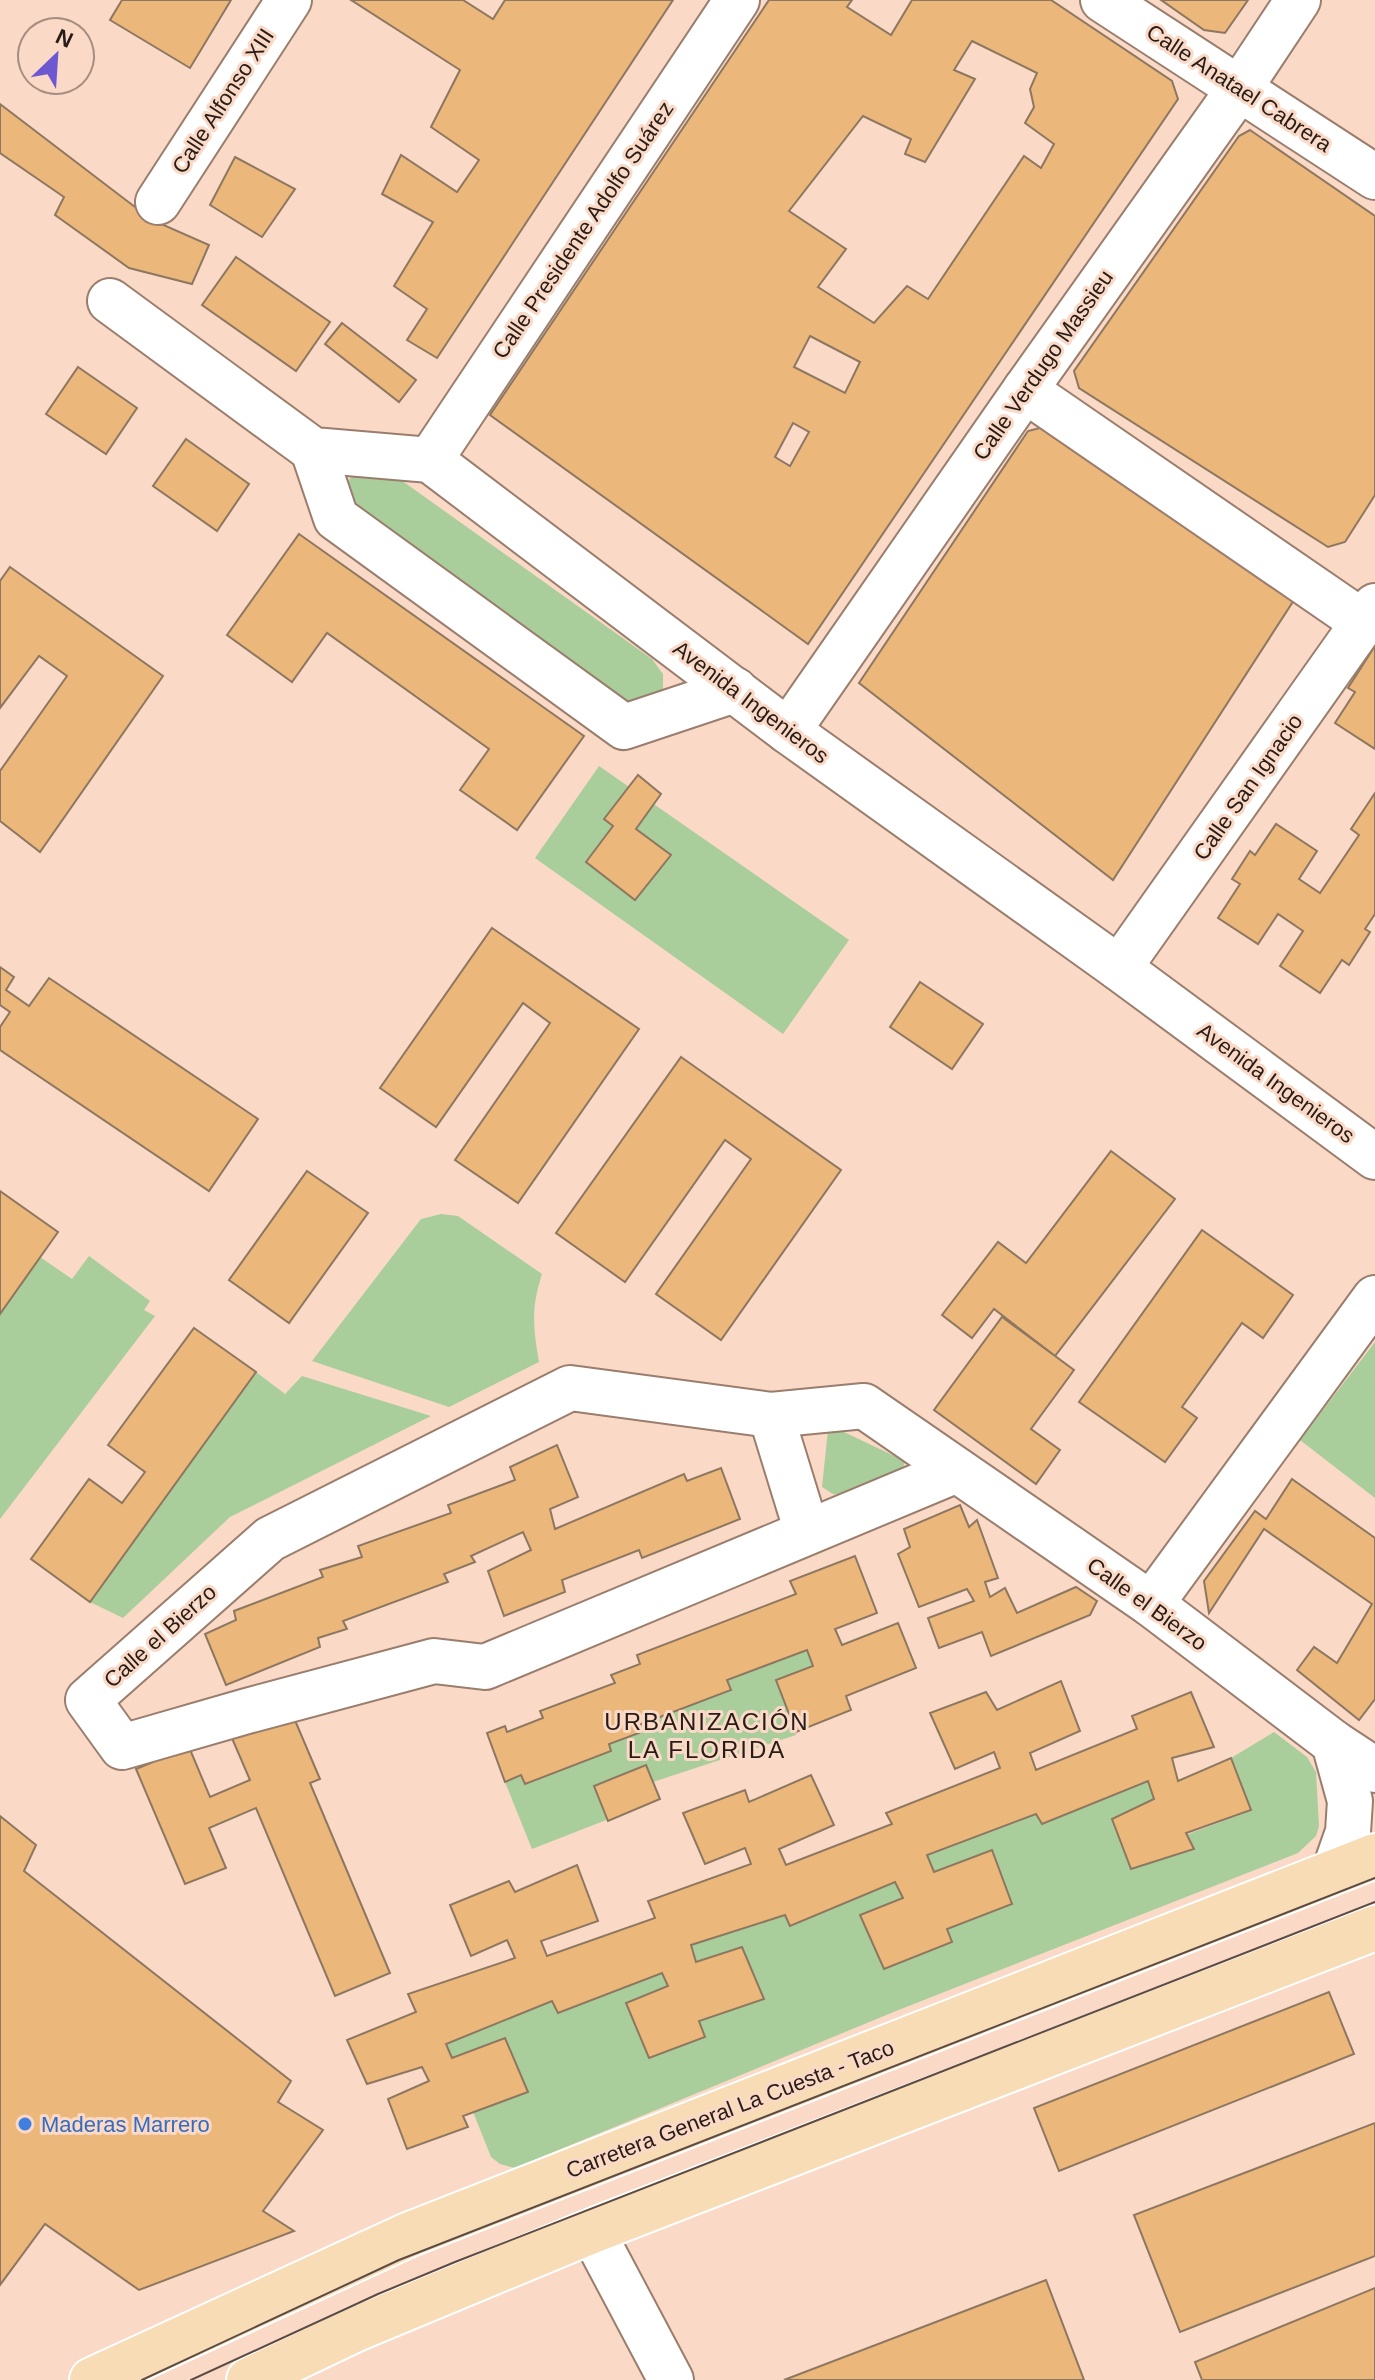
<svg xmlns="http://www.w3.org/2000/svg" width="1375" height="2380" viewBox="0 0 1375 2380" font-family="Helvetica,sans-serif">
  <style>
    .green { fill: #a9ce9b }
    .building { fill: #ecb77b; stroke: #8d7760; stroke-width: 2; fill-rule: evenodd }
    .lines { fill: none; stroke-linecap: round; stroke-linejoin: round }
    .minor-casing { stroke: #9a7d6c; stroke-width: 48 }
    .major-casing { stroke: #fff; stroke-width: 48 }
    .minor { stroke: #fff; stroke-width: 44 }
    .major { stroke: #f8dcb6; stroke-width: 44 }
    .tram { stroke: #5c4b42; stroke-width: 2 }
    .shop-dot { fill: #3f7fe0; stroke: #fad9c7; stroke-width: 3 }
    .labels { text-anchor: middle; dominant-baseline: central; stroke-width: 6; stroke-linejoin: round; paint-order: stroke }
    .street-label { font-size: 22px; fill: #281c16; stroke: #fad9c7 }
    .shop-label { font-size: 22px; fill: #366cbe; stroke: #fad9c7; text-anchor: start }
    .neighbourhood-label { font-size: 24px; letter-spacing: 2px; fill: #281c16; stroke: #fad9c7 }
  </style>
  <rect width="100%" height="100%" fill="#fad9c7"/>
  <g class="green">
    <polygon points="366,469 394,475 652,659 663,674 663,696 631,712 353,515 343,495 350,478"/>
    <polygon points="599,766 849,940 783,1034 535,858"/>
    <path d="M441,1214l17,2 84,58c-11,34 -9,53 -3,88l-90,45 -137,-46 109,-142z"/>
    <polygon points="89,1256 150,1301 144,1310 155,1316 0,1519 0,1314 40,1257 72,1279"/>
    <polygon points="1375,1342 1375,1498 1300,1440"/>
    <polygon points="256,1372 285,1394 302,1376 431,1416 230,1517 123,1618 90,1602"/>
    <polygon points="828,1430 844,1432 905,1461 902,1471 841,1495 833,1494 822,1487"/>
    <polygon points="807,1650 813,1666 776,1681 796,1735 653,1782 660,1799 532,1849 505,1782 609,1744 636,1726 727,1680"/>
    <polygon points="1274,1732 1307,1757 1316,1772 1319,1826 1316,1836 1298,1853 896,2011 515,2168 500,2164 491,2157 446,2044 552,2001 558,2013 662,1973 668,1986 626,2003 649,2058 704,2036 699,2021 742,1947 696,1962 691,1945 785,1915 791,1926 895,1882 903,1898 860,1916 878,1955 934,1872 927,1855 1036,1814 1043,1824 1148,1781 1154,1799 1112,1819 1127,1857 1250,1811 1231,1758"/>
  </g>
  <g class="building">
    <polygon points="122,0 231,0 190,68 110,20"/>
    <polygon points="351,0 463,0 493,19 505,0 673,0 437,358 407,340 427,309 394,286 433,222 382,194 401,155 457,192 479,160 431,127 460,70"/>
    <path d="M769,0h83l-5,7 44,28 21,-35h139l121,81 6,18 -370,545 -318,-229zM972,41l65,32 -7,16 4,18 -9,16 29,21 -13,24 -17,-12 -96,143 -21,-13 -33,37 -56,-36 28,-38 -57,-38 74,-95 48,23 -6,15 20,8 50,-83 -21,-9zM810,336l50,26 -15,31 -51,-26zM793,423l16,9 -19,34 -15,-9z"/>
    <polygon points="1161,0 1248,0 1225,33 1204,30"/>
    <polygon points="0,104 152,220 209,245 192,284 129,268 55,215 64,197 0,153"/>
    <polygon points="1250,130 1375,216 1375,495 1345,542 1328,547 1079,388 1074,371 1239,136"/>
    <polygon points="235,157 295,189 262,237 210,205"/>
    <polygon points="236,257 330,322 296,371 202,305"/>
    <polygon points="342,323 416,380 399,402 325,344"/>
    <polygon points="78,367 137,408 106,454 46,414"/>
    <polygon points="1051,425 1296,597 1113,880 859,683 1028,431"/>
    <polygon points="186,439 249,484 217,531 153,486"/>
    <polygon points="299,534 584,736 517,830 460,790 489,749 327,633 292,682 227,635"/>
    <polygon points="10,567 163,676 40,852 0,821 0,771 67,676 39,656 0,708 0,581"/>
    <polygon points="1375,646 1375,749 1335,723 1355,692 1348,688"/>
    <polygon points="638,775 661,794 636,829 671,855 635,900 586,862 613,826 604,819"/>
    <polygon points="1375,793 1375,914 1365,929 1370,932 1349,965 1342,960 1320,993 1280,966 1303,931 1278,914 1258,944 1218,918 1240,884 1232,879 1250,851 1255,855 1276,824 1317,851 1299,879 1320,893 1359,835 1351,829"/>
    <polygon points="492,928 639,1029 518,1203 455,1160 550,1023 523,1003 436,1127 380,1088"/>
    <polygon points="0,967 14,977 6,990 29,1006 49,978 258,1119 209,1191 0,1050 0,1027 10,1012 0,1005"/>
    <polygon points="920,982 983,1024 952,1069 890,1027"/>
    <polygon points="681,1057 841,1170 721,1340 656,1294 751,1159 725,1140 625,1282 556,1233"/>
    <polygon points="1111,1151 1175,1199 1055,1356 994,1309 972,1338 942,1315 998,1242 1026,1263"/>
    <polygon points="307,1171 368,1213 289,1323 229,1280"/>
    <polygon points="0,1191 58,1232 0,1314"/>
    <polygon points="1202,1230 1293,1295 1263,1338 1242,1323 1182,1407 1197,1418 1165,1462 1079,1402"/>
    <polygon points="1002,1317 1074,1370 1031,1429 1060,1450 1036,1484 934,1410"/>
    <polygon points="194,1328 256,1372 90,1602 31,1559 89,1479 122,1503 145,1472 108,1445"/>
    <polygon points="557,1445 578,1497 550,1509 555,1529 684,1474 687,1481 721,1468 740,1519 642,1558 639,1550 562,1580 565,1592 504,1616 488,1571 531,1550 523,1532 471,1556 475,1562 444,1574 448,1582 343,1621 347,1629 318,1638 320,1647 226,1685 205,1634 236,1620 234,1611 323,1577 320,1570 362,1557 358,1546 451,1513 448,1505 515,1480 510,1467"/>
    <polygon points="1292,1479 1375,1538 1375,1699 1359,1720 1297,1670 1314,1647 1337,1663 1372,1604 1264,1529 1209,1613 1204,1581 1255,1511 1266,1519"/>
    <polygon points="960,1505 969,1527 977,1520 998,1578 985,1582 990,1597 1005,1588 1017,1613 1076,1587 1097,1601 1090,1615 991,1656 982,1632 939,1648 928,1618 974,1601 967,1589 919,1607 898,1554 910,1547 904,1529"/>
    <polygon points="855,1556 877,1613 835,1629 842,1645 898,1623 916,1668 846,1696 851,1710 796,1732 776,1680 813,1666 807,1650 727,1680 731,1690 636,1726 639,1733 609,1744 611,1751 525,1784 521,1775 505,1782 487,1733 505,1726 507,1732 543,1718 540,1711 615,1683 611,1675 640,1664 637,1655 796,1594 790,1581"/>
    <polygon points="1061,1681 1080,1731 1030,1753 1036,1770 1137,1729 1132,1716 1191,1692 1214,1747 1172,1758 1178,1781 1231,1758 1251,1810 1186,1833 1194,1849 1131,1869 1112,1819 1154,1799 1148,1781 1042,1824 1036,1814 927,1855 934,1872 992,1850 1012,1904 947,1929 952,1942 884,1969 860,1915 903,1898 895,1882 790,1926 785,1915 691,1945 696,1962 742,1947 764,1999 699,2021 705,2037 649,2058 626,2003 668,1986 662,1973 558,2013 552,2001 446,2044 452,2058 505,2038 528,2092 463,2116 468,2127 407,2149 388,2099 429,2081 422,2067 367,2084 347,2040 416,2012 408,1994 515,1958 507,1940 471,1956 450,1905 509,1881 515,1892 577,1865 598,1921 541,1941 547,1956 655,1918 648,1901 751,1864 745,1848 705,1864 683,1813 745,1790 749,1802 811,1775 834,1825 779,1849 786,1865 892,1824 886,1813 1000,1768 994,1752 955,1769 930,1713 986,1692 997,1710"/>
    <polygon points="291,1711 320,1779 310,1783 390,1973 335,1996 256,1808 209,1828 226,1868 185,1884 136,1769 189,1747 210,1797 250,1780 231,1736"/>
    <polygon points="646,1765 660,1799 608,1821 594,1786"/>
    <polygon points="0,1816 36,1845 24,1871 291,2081 278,2102 323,2130 263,2211 294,2231 139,2290 45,2224 0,2285"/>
    <polygon points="1329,1992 1354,2054 1059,2171 1034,2108"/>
    <polygon points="1375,2123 1375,2256 1180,2332 1134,2215"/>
    <polygon points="1046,2280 1084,2380 784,2380"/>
    <polygon points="1375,2288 1375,2380 1202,2380 1195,2362"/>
  </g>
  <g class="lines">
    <g class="minor-casing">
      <g id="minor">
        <polyline points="1103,0 1375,177"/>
        <polyline points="158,202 289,0"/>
        <polyline points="110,301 313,450 430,460 788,731 1119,968 1375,1157"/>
        <polyline points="1025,390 1364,623"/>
        <polyline points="313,450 336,518 624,727 735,690"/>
        <polyline points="430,460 737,0"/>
        <polyline points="788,731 1025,390 1239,89 1298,0"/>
        <polyline points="1119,968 1375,606"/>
        <polyline points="771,1415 807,1532"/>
        <polyline points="957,1470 485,1667 434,1661 247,1711 122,1747 88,1700 270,1539 570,1388 771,1415 864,1406 1151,1604 1334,1743 1375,1770"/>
        <polyline points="1151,1604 1375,1298"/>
        <polyline points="1334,1743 1350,1801 1348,1832 1334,1872"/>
        <polyline points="592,2231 671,2380"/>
      </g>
    </g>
    <g class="major-casing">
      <g id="major">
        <polyline points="92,2380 408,2235 1375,1856"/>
        <polyline points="249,2380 356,2329 592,2231 1375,1928"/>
      </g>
    </g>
    <use href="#minor" class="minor"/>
    <use href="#major" class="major"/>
    <g class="tram">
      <polyline points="142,2380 399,2260 1375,1878"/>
      <polyline points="191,2380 378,2294 455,2262 1375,1902"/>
    </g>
  </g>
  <circle class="shop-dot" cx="25" cy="2124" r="8"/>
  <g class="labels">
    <g class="street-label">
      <text transform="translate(1239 88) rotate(33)">Calle Anatael Cabrera</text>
      <text transform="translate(223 101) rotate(-57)">Calle Alfonso XIII</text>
      <text transform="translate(583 230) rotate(-56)">Calle Presidente Adolfo Suárez</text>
      <text transform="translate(1043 365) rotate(-55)">Calle Verdugo Massieu</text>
      <text transform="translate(751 702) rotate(37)">Avenida Ingenieros</text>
      <text transform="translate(1248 787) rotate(-55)">Calle San Ignacio</text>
      <text transform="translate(1276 1083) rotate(36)">Avenida Ingenieros</text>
      <text transform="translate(1147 1604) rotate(36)">Calle el Bierzo</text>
      <text transform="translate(160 1636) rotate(-42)">Calle el Bierzo</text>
      <text transform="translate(730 2109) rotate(-21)">Carretera General La Cuesta - Taco</text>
    </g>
    <g class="shop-label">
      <text x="41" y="2124">Maderas Marrero</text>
    </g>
    <g class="neighbourhood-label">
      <text x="707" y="1721">URBANIZACIÓN<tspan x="707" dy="28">LA FLORIDA</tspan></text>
    </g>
  </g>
  <g transform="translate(56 56) rotate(25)"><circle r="38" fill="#fad9c7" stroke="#a68d80" stroke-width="2"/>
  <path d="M0-6L14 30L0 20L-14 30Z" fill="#6e58d2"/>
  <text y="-12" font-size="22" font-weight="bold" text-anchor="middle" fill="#281c16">N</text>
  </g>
</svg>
